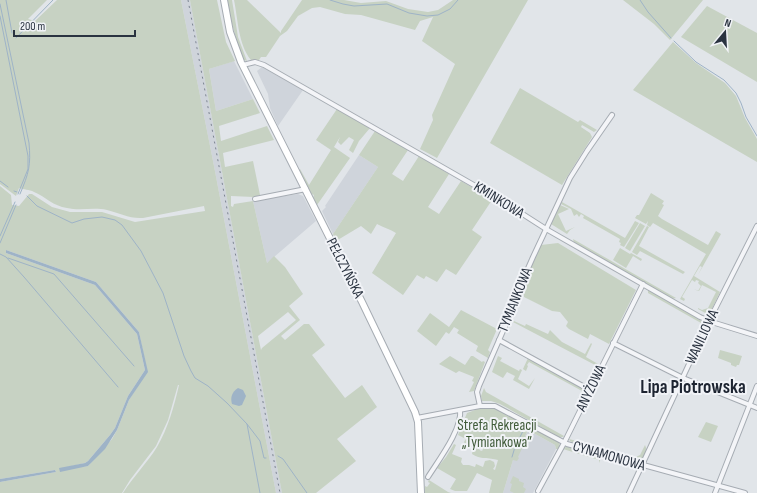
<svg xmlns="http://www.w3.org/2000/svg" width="757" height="493" viewBox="0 0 757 493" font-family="'Sofia Sans Condensed',sans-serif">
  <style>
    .built { fill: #cfd4db }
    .green { fill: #c7d2c3; fill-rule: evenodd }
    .water { fill: #9eb3c7 }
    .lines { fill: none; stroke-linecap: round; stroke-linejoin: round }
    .stream { stroke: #9eb3c7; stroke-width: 1 }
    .street-casing { stroke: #a6acb3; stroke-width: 6 }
    .secondary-casing { stroke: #a6acb3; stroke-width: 8 }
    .street { stroke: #f4f5f8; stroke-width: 4 }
    .secondary { stroke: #fff; stroke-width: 6 }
    .rail { stroke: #7c8492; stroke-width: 1; stroke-dasharray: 2 4; stroke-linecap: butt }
    .labels { text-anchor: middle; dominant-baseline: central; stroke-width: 4; stroke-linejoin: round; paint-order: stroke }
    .street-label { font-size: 15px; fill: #2a3340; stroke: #f1f3f7 }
    .park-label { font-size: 15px; fill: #405b39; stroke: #f1f3f7 }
    .district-label { font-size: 19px; font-weight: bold; fill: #1d2431; stroke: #f1f3f7 }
  </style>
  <rect width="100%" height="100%" fill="#e1e5e9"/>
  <g class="built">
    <polygon points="181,0 190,0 282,493 276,493 214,166"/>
    <polygon points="234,61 253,99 216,111 209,69"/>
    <polygon points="262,67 303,90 278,126 270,108 268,94 257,71"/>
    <polygon points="359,155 378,167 333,234 322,211 326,207 325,206"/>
    <polygon points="298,194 303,196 316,221 267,263 253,201"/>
    <polygon points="528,430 555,445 556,449 533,493 503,493 513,460"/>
  </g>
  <g class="green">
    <path d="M0,0h47l-19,19 7,2 22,-21h124l33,166 62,327h-153c10,-16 24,-30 34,-46 11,-19 17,-40 22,-62h-1l-10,35 -12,26 -26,34 -8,13h-122v-11l56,-10 -1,-2 -55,9v-293l11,9 1,10 7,1 10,-12h3l20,13 18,5h32l33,10 70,-11 -1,-5 -61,12c-14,1 -23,-5 -36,-8 -13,-3 -27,1 -40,-2 -14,-2 -21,-11 -33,-16 -5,-3 -10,-2 -15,-4l-3,8 -16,-12zM6,250l90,32 43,50 8,39 -18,29 -12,30 -5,9 -24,27 -29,3 26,-6 3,-2 22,-26 5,-7 13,-32 17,-26 -8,-36 -42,-49 -89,-32z"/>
    <path d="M190,0h27l9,42 9,19 -26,8 7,42 37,-12 7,14 -41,13 2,15 46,-15 7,14 -51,13 2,14 28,-6 7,34 -6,2 -23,-1v10l2,1 1,-3 19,-3 14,62 7,-7 11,11 18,27 -14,12 11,14 -19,16 4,4 19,-16h5l16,21 -13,10 33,43 17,-13 15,22 -40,32 19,22 -40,32h-34zM288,312l8,8 -34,28 -1,2 -3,-14z"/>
    <polygon points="227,0 232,0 238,37 247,61 244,60 241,56 231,20"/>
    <path d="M234,0h13l34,33v-2l21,-31h42l17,3 25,-2 22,8 20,3 10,-2 15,-10h75l-91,158 -17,-9 13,-29 -1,-5 23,-51 -33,-23 11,-24 -13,4 -5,9 -54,-15 -16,-1 -25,-7 -8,1 -14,8 -11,15 -7,5 -14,21h-5l-2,3h-8c-13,-16 -13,-41 -17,-60z"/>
    <polygon points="623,0 703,0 670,40 654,24"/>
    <polygon points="707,6 757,33 757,82 681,37"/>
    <polygon points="673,42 696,63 725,83 736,96 745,118 757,139 757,162 633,90"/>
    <polygon points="520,88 578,122 580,120 597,130 594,132 582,125 581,127 590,133 592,137 562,185 490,143"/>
    <polygon points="337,109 370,128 359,141 353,153 349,150 354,140 349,137 341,145 338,142 340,137 334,147 350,158 317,205 313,197 314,196 313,194 312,195 299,170 300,169 309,185 331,150 316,140"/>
    <path d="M375,131l33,19 -16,24 11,7 16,-25 30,18 -21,33 11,7 22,-33 28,16 1,2 2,1 -20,30 10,7 -26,38 -10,-6 -9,13 -11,-6 -2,3 -7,-4 -14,20 -31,-22 24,-40c-6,-4 -12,-5 -19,-9l-6,10 -10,-8 -25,15 -3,-7 45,-67 -19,-12z"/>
    <polygon points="651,193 664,201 662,204 664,205 658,216 662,219 708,245 716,231 721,234 698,275 702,267 700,266 694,276 720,292 709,315 698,309 698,308 702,310 708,308 716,292 702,285 699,291 694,289 698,291 701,286 698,283 699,281 696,280 695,282 692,280 682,297 685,299 684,301 680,299 706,254 653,223 650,227 647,225 648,221 646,224 635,218 637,215 639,215"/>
    <polygon points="562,202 625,238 635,221 639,223 624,247 620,245 621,243 619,242 620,239 583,218 584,216 581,214 579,217 577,214 574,216 571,209 561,204"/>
    <polygon points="560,205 569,209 558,214 566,231 575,227 570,230 567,234 551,224"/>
    <polygon points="640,223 645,226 630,251 625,248"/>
    <polygon points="647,226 649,227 639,246 685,272 683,274 640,251 637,255 632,252"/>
    <polygon points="573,239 676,298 672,299 574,243"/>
    <polygon points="558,243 636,290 609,344 590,334 588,339 569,329 566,326 568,322 560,312 552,311 524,297 522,288 541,245"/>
    <polygon points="620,248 630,254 631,253 642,259 641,261 633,256 626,268 613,260"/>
    <polygon points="648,290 702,321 701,323 648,293"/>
    <polygon points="461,310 497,329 488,350 490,352 488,358 476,351 478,346 457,333 459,330 454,327 449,334 446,332 436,346 417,331 430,313 449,327"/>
    <polygon points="514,321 525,326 526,324 548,334 550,330 562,342 585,354 591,343 592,344 586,357 598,364 597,366 513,322"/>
    <polygon points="720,350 742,356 739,365 737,365 736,367 731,365 731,363 718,358"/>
    <polygon points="450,356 465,365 471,356 473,356 482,362 483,361 485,362 474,391 469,392 474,382 472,381 474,377 459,371 456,373 439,364"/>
    <polygon points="498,356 502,358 500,361 502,362 519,371 520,369 522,370 518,379 529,386 535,378 529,389 513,380 515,376 507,372 503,378 492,372"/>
    <polygon points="528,358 586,390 581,401 578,399 580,395 582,396 583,395 582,393 581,394 582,391 529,362 527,365 528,366 526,371 523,369"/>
    <polygon points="484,388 486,392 564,436 563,437 559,437 500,404 491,401 482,401 481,396"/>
    <path d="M487,407c19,2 54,26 72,35l1,4 -2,3h-2l-1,-4 -27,-15 -3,6 1,1 -1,3h1l-8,17 1,1 -2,3 -4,-1 -10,33h-14l3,-13 -15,-7 -10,18h-12l-5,-2 6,-10 -19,-11 9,-11 8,-13 2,1 -4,9 10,4 -1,4 2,3h6l6,2 1,-3 7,3 2,-6 5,-1 4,2 1,4 -2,3 2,1 3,-10c-9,-3 -18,0 -26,-6l1,-6 4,-1 4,4 2,-1 -1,-2 -7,-4 -6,5 -5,-7 2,-3 -8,-4 9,-22 8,-3v-1z"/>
    <polygon points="706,422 718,426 711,442 698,437"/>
    <polygon points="569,439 636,457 640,455 645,445 647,450 642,459 632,459 621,455 620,456 574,443 570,441"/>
    <polygon points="567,446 599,455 601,458 599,463 599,460 563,449"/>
    <polygon points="513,476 519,479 519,481 524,483 523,487 526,489 524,493 514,493 510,491 512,484 510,483"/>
    <polygon points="429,480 448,492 451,493 425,493 425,486 427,487 430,483 428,482"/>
  </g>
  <g class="water">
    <polygon points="6,250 96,282 139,332 148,372 129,400 117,430 105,449 88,466 60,472 59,468 85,463 88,461 110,435 115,428 128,396 145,370 137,334 95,285 6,253"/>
    <path d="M238,388l5,2 3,6 -4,9 -3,1 -7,-2c-2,-7 0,-12 6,-16z"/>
    <polygon points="55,470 56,472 0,482 0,479"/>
  </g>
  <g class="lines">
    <g class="stream">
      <polyline points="6,0 12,33"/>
      <polyline points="330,0 343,4 354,6 387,4 409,13 427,16 438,15 450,9 458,0"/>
      <polyline points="640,0 648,12 671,38"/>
      <path d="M0,4l29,139c2,22 0,30 -9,51"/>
      <polyline points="0,16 28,156 28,169 18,194"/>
      <polyline points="16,38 53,0"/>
      <polyline points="674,41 696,62 724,80 736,93 741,103 746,117 757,136"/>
      <polyline points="0,181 8,187"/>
      <polyline points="14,191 17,192"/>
      <polyline points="27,196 37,206 72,223 84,219 102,217 115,220 122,225 141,251 163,293 184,356 191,371 195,378 208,386 227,403 247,424 260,493"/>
      <polyline points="0,236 15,202"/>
      <polyline points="0,243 16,205"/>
      <polyline points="0,254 6,257 24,277 118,387"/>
      <polyline points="8,258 54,274 134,366"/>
      <polyline points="247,424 260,441 264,458 266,458"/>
      <polyline points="278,456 283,459 307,493"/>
      <polyline points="512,457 515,447 524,429"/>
    </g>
    <g class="street-casing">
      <g id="street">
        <polyline points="243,65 255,62 264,65 507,204 546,229 700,317 715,323 757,336"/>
        <polyline points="255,199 306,189"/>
        <polyline points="499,340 590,390"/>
        <polyline points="613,343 683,378 757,408"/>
        <polyline points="480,406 477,392 479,386 517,299 518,291 533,257 570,178 587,151 612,115"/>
        <polyline points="417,418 480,406 495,406 567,444 745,493"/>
        <path d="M428,477c10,-16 35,-49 32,-67"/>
        <polyline points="538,491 564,443 643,284"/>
        <polyline points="629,493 709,321 757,226"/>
        <polyline points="715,493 757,386"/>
      </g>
    </g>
    <g class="secondary-casing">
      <polyline id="secondary" points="224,0 230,32 241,62 362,302 415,412 418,422 421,493"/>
    </g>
    <use href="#street" class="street"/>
    <use href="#secondary" class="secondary"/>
    <polyline class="rail" points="188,0 280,493"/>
  </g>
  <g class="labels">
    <g class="street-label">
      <text transform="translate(499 200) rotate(32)">KMINKOWA</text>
      <text transform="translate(345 268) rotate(63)">PEŁCZYŃSKA</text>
      <text transform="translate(515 300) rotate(-68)">TYMIANKOWA</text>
      <text transform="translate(702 337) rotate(-65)">WANILIOWA</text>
      <text transform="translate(591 388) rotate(-64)">ANYŻOWA</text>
      <text transform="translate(609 456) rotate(16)">CYNAMONOWA</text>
    </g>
    <g class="park-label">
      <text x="497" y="425">Strefa Rekreacji<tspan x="497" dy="17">„Tymiankowa”</tspan></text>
    </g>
    <g class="district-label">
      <text x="693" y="387">Lipa Piotrowska</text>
    </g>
  </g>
  <g transform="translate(725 32) rotate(18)" stroke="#f1f3f7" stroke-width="3" paint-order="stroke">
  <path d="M0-3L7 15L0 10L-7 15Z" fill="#2a3340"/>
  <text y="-6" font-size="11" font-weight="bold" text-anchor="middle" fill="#2a3340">N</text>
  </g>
  <path d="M14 30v6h121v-6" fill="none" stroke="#2a3340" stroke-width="2"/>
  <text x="20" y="30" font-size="12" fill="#2a3340" stroke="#f1f3f7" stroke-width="3" paint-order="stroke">200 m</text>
</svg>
